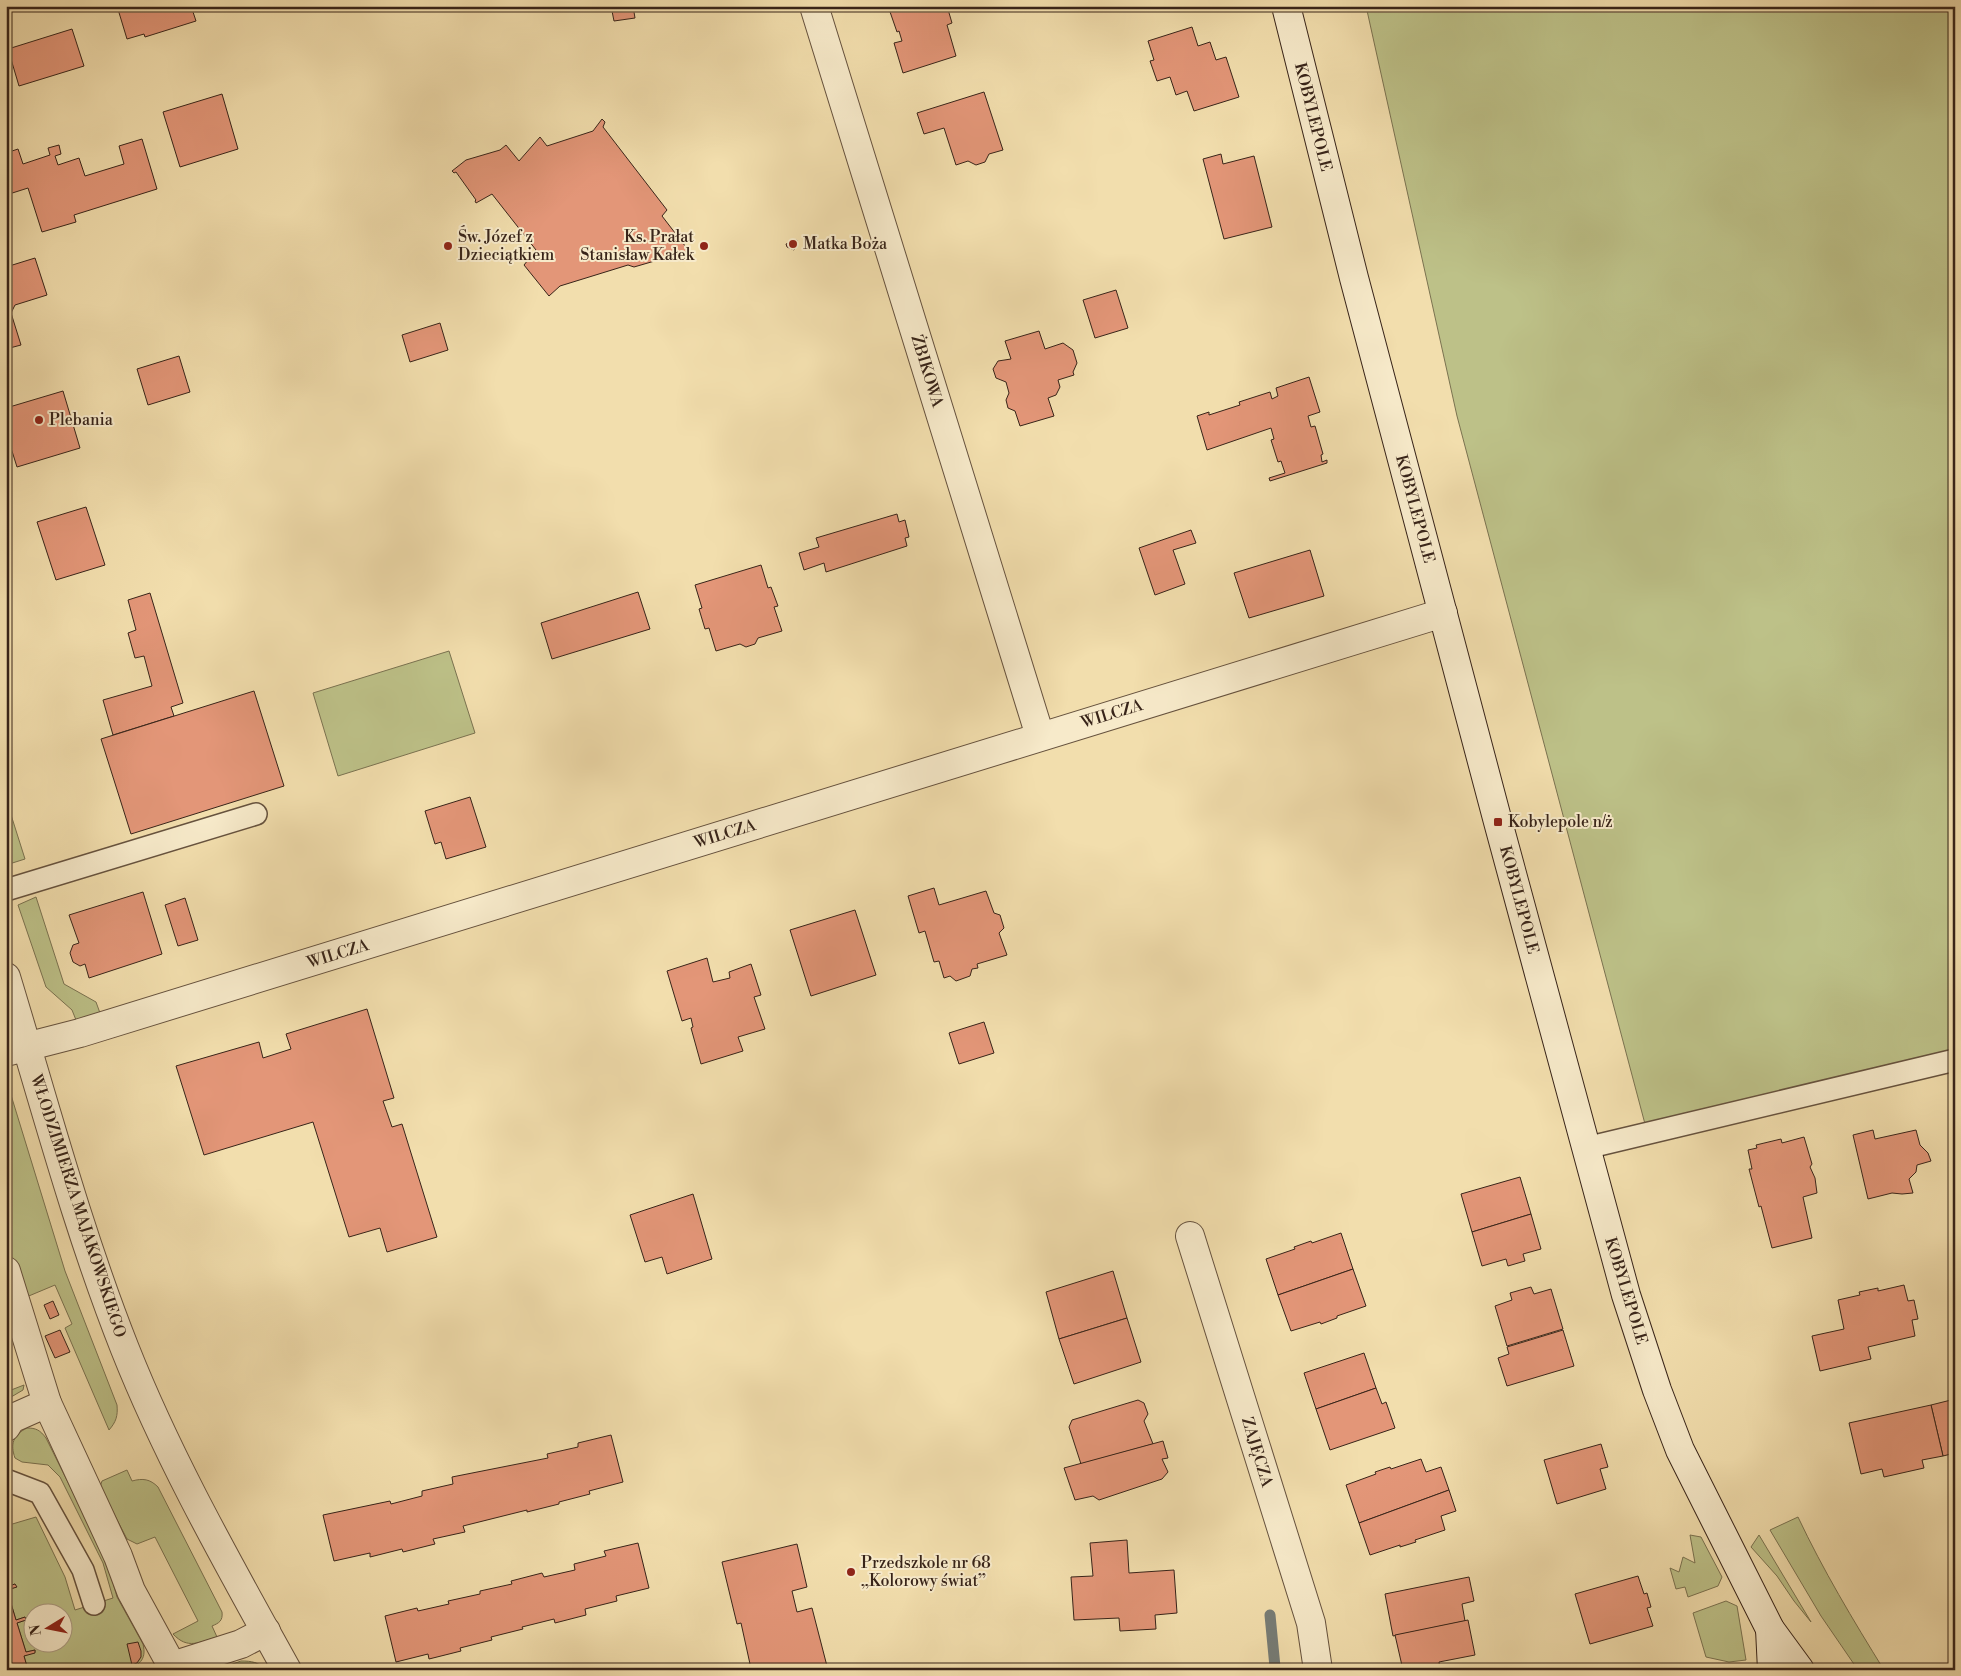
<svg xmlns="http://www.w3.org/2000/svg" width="1961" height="1676" viewBox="0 0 1961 1676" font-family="'Libre Bodoni',serif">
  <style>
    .green { fill: #bdc188; stroke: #7a7250; fill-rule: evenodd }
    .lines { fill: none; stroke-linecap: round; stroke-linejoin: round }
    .stream { stroke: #777d77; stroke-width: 11 }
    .building { fill: #e39678; stroke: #382419 }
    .lane-casing { stroke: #66523e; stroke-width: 24 }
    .street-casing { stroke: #66523e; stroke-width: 30 }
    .secondary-casing { stroke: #382419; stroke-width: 30 }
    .lane { stroke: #f7eaca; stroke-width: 21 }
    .street { stroke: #f7eaca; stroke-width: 28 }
    .secondary { stroke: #f7eaca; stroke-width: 28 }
    .poi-dot { fill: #8f2418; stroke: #f7eaca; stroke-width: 2 }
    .labels { text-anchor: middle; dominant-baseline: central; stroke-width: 4; stroke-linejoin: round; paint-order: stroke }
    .street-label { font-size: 16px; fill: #382419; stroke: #f7eaca }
    .poi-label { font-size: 16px; fill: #382419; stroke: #f7eaca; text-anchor: start }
  </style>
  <rect width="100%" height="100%" fill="#f2dead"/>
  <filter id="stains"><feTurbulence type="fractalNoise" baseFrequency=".004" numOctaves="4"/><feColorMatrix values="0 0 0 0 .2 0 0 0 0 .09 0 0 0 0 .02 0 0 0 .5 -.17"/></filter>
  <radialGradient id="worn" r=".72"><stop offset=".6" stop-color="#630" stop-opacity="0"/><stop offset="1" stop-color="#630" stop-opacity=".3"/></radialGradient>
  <g class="green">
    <polygon points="1366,6 1955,6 1955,1049 1645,1124 1457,416"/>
    <polygon points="449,651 475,733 338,776 313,693"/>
    <polygon points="6,799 25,859 6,865"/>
    <polygon points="36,897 64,984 96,1002 100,1013 76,1020 72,1010 46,987 18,905"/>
    <path d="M6,1090l5,5 54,176 52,134c1,11 -1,17 -8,25l-44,-102 7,-4 -17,-39 -31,13 -18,-57z"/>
    <polygon points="24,1385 23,1390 6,1400 6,1392"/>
    <path d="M27,1428c9,0 13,2 19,10l61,123 10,36 26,47c4,16 -4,22 -19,26h-96l-4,-14 11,-4v-2l-9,2 -9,-29 9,-3 -1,-3 -9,3 -9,-30 9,-3 -1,-3 -9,3v-72l3,10 27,-8 29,60 10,33 38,-12 -10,-35 -43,-86 -12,-12 -26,-3 -7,-4c-5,-14 -2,-23 12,-30zM32,1614h30v30h-30z"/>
    <path d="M127,1470l5,11c11,-3 18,-2 26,6l64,125c1,9 -3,11 -10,14l5,11c-18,5 -29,13 -44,-3l25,-13 -43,-84 -18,7 -10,-5 -27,-52 2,-6z"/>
    <path d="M1798,1517c25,53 55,103 86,153h-26l-37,-54 -51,-86z"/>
    <polygon points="1690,1535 1701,1537 1722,1577 1718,1586 1688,1597 1685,1587 1676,1589 1670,1568 1679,1572 1683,1557 1695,1563"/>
    <polygon points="1759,1535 1811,1622 1794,1601 1777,1576 1751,1547"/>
    <polygon points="1726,1601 1737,1606 1746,1660 1729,1662 1706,1657 1693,1613"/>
    <path d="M241,1661c11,0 17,1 25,9h-50z"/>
  </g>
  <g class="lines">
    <polyline class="stream" points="1270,1615 1275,1667"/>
  </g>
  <g class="building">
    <polygon points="117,6 191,6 196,21 145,37 144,34 127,39"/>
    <polygon points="611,6 633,6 635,18 614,21"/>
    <polygon points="888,6 947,6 952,23 947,25 956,56 903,73 894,43 902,41 899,31 897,32"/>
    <polygon points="1192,27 1198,46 1210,42 1216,60 1226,57 1239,97 1194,111 1187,91 1176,95 1170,77 1157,81 1150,61 1154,60 1148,41"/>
    <polygon points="72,29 84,66 19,86 8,49"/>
    <polygon points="984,92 1003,150 989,154 985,162 976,165 968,161 956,165 944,128 924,134 917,113"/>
    <polygon points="222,94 238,149 180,167 163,112"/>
    <polygon points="602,119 605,122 603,127 667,210 662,216 689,251 634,267 628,265 560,286 549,296 524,265 536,250 492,194 476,203 475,201 476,200 456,172 454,173 452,171 466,160 500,150 506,145 519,161 540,137 547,146 593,131"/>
    <polygon points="142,139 157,189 74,215 76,222 42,232 28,188 6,195 6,153 18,149 23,164 50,155 48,148 59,145 61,154 55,156 58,165 79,158 85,176 124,164 119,146"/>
    <polygon points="1221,154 1223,164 1254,156 1272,227 1224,239 1203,159"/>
    <polygon points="797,240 797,247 794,250 787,247 786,244"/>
    <polygon points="35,258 47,295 15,305 11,313 21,345 6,349 6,267"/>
    <polygon points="1116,290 1128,328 1095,338 1083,300"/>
    <polygon points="440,323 448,350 410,362 402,335"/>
    <polygon points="1039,331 1045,349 1063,343 1073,350 1077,363 1073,372 1074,375 1058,380 1060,387 1056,395 1048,398 1054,416 1020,426 1015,411 1008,408 1006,400 1009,393 1006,382 996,378 993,369 998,361 1011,359 1005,341"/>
    <polygon points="179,356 190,392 148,405 137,369"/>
    <polygon points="1309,377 1320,412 1308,416 1311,427 1315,426 1323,454 1321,455 1322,462 1327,460 1327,463 1270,481 1269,478 1285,473 1281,461 1278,462 1271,440 1274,439 1271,428 1207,450 1197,416 1209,412 1209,415 1240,405 1239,402 1270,392 1272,399 1278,396 1276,388"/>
    <polygon points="63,391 80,448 17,467 6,432 6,408"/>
    <polygon points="86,507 105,565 56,580 37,522"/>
    <polygon points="897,514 899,522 905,520 909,537 905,538 907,546 826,572 824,563 804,570 799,553 819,547 816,538"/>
    <polygon points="1191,530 1196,543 1173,550 1185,584 1155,595 1139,548"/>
    <polygon points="1310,550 1324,596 1249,618 1234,573"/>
    <polygon points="761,565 768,588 771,587 778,606 774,607 782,631 758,638 755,644 746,647 740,644 716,651 709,628 705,629 699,609 702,608 695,585"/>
    <polygon points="638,592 650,629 552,659 541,623"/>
    <polygon points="150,593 183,703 171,707 174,716 113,735 103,700 152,686 144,656 135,658 128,633 136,630 128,600"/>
    <polygon points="254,691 284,786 131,834 101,739"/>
    <polygon points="470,797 486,847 446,859 441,842 435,844 425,811"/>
    <polygon points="934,888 939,905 986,891 994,913 1000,915 1004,928 999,933 1007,955 977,964 978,968 972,969 970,976 956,981 950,976 944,978 939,961 934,962 925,931 919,933 908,896"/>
    <polygon points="143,892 162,954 89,978 85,964 80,966 73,962 70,953 73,945 79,943 69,915"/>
    <polygon points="185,898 198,940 178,946 165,905"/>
    <polygon points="855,910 876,975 811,996 790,930"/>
    <polygon points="707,958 713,982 730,978 729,972 751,964 761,995 754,997 765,1029 738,1037 743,1051 701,1064 691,1028 693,1027 691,1018 682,1021 667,971"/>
    <polygon points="367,1009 394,1098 383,1101 392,1127 402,1124 437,1237 387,1252 380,1228 349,1237 313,1122 204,1155 176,1066 259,1042 263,1058 291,1049 286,1034"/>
    <polygon points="984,1022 994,1053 959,1064 949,1033"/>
    <polygon points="1873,1130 1875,1139 1916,1130 1920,1145 1928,1153 1931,1161 1917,1165 1916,1172 1909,1179 1913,1193 1902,1194 1892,1193 1868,1199 1853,1135"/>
    <polygon points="1804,1137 1812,1164 1810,1167 1815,1178 1817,1193 1803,1197 1812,1238 1772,1248 1761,1206 1759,1207 1749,1169 1752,1169 1748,1150 1757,1148 1756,1145 1781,1139 1782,1143"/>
    <polygon points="1520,1177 1531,1214 1472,1232 1461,1194"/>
    <polygon points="693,1194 712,1259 667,1274 662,1257 645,1262 630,1215"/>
    <polygon points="1531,1214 1541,1249 1523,1254 1525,1261 1508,1266 1506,1259 1482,1266 1472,1232"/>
    <polygon points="1341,1233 1353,1269 1278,1295 1266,1259 1295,1249 1294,1247 1311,1241 1312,1243"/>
    <polygon points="1353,1269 1366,1306 1337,1316 1337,1318 1321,1324 1320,1322 1291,1331 1278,1295"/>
    <polygon points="1113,1271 1127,1318 1059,1339 1046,1292"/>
    <polygon points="1904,1285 1908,1301 1914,1300 1918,1319 1912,1320 1915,1336 1868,1347 1871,1359 1820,1371 1812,1336 1844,1329 1838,1300 1860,1295 1859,1292 1878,1288 1878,1291"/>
    <polygon points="1531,1287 1534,1294 1551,1289 1563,1329 1507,1346 1495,1306 1512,1300 1510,1293"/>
    <polygon points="53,1301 59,1315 50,1319 44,1305"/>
    <polygon points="1127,1318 1141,1362 1074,1384 1059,1339"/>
    <polygon points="60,1330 70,1352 55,1358 45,1336"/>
    <polygon points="1563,1330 1574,1366 1507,1386 1498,1358 1509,1354 1507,1347"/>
    <polygon points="1364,1353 1376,1388 1316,1409 1304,1373"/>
    <polygon points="1376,1388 1382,1404 1386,1402 1395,1428 1330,1450 1316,1409"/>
    <polygon points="1955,1399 1955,1453 1943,1456 1931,1405"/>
    <polygon points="1138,1400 1144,1403 1148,1414 1144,1421 1153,1444 1081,1464 1069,1427 1072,1420"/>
    <polygon points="1931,1405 1943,1456 1922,1460 1924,1468 1884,1477 1882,1469 1861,1474 1849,1423"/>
    <polygon points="611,1435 623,1482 589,1491 590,1494 559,1502 559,1504 527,1512 527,1510 463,1526 465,1532 433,1539 435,1544 403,1552 402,1549 370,1557 370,1553 334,1561 323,1515 390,1501 391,1504 422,1496 422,1491 453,1484 452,1477 548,1458 547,1454 578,1447 578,1443"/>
    <polygon points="1163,1441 1168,1458 1162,1459 1168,1472 1162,1479 1099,1500 1093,1496 1075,1500 1064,1468"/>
    <polygon points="1601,1444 1608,1467 1600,1469 1606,1489 1557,1504 1544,1460"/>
    <polygon points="1421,1459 1426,1472 1441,1467 1449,1490 1359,1523 1346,1485 1376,1474 1375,1472 1390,1467 1391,1469"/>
    <polygon points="1449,1490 1456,1511 1441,1516 1445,1530 1415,1540 1416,1542 1400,1547 1400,1545 1370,1555 1359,1523"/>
    <polygon points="1127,1540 1129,1573 1174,1570 1177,1613 1155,1615 1156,1629 1120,1631 1119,1618 1074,1620 1071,1577 1093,1576 1090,1543"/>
    <polygon points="638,1543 649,1588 616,1596 617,1601 585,1609 586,1615 555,1623 554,1619 522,1627 523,1629 491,1637 492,1640 460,1648 461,1651 429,1659 428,1654 396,1662 385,1616 417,1608 418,1611 449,1604 448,1601 480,1594 480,1591 512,1584 511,1581 542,1573 544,1577 575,1570 574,1564 606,1556 604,1551"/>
    <polygon points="797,1544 807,1587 792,1591 797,1612 812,1608 828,1670 743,1670 742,1666 750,1664 741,1623 737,1624 722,1562"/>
    <polygon points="1638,1576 1644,1594 1647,1593 1651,1607 1647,1608 1653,1626 1590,1644 1575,1594"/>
    <polygon points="1469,1577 1474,1601 1462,1604 1465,1621 1393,1636 1385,1594"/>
    <polygon points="15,1584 17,1587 7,1590 16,1620 25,1617 26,1620 17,1623 26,1652 35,1650 35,1653 24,1656 28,1670 6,1670 6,1587"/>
    <polygon points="1468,1620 1475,1655 1439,1662 1440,1670 1403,1670 1395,1635"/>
    <polygon points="138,1642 141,1651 141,1657 137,1663 132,1665 127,1644"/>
  </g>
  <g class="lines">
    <g class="lane-casing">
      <g id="lane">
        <polyline points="6,890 256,814"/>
        <polyline points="1586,1148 1955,1060"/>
        <polyline points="6,1480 40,1493 83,1570 94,1604"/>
      </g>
    </g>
    <g class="street-casing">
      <g id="street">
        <polyline points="814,6 1040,736"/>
        <path d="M6,977c38,125 71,251 119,372 44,111 104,216 162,321"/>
        <polyline points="6,1052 80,1033 1443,613"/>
        <polyline points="1190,1236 1311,1623 1318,1670"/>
        <polyline points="6,1271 47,1403"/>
        <polyline points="6,1427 11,1419 47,1403 118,1556 131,1591 172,1666 241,1644 266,1631"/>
      </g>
    </g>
    <g class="secondary-casing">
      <g id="secondary">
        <polyline points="1286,6 1354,278 1498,822 1626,1295 1657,1390 1680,1450 1770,1629 1800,1670"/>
        <polyline points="1770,1629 1772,1670"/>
      </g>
    </g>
    <use href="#lane" class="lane"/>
    <use href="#street" class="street"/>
    <use href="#secondary" class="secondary"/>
  </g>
  <g class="poi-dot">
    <circle cx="793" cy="244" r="5"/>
    <circle cx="448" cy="246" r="5"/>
    <circle cx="704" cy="246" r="5"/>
    <circle cx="39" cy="420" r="5"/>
    <rect x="1493" y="817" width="10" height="10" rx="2.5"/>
    <circle cx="851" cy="1572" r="5"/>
  </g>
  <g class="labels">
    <g class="street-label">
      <text transform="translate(1313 117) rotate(76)">KOBYLEPOLE</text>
      <text transform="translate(927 371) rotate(73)">ŻBIKOWA</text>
      <text transform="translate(1415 509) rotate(75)">KOBYLEPOLE</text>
      <text transform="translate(1112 714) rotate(-17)">WILCZA</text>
      <text transform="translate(725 834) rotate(-17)">WILCZA</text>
      <text transform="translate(1519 900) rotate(75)">KOBYLEPOLE</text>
      <text transform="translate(338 954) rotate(-17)">WILCZA</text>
      <text transform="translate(78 1206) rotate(72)">WŁODZIMIERZA MAJAKOWSKIEGO</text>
      <text transform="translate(1626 1291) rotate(73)">KOBYLEPOLE</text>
      <text transform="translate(1257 1452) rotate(73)">ZAJĘCZA</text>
    </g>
    <g class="poi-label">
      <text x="458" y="237">Św. Józef z<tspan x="458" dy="18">Dzieciątkiem</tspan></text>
      <text x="694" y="237" text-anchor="end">Ks. Prałat<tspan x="694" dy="18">Stanisław Kałek</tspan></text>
      <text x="803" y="244">Matka Boża</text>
      <text x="49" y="420">Plebania</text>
      <text x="1508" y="822">Kobylepole n/ż</text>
      <text x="861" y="1563">Przedszkole nr 68<tspan x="861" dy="18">„Kolorowy świat”</tspan></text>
    </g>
  </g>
  <rect width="1961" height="1676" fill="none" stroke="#f2dead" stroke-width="25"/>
  <rect x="8" y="8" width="1946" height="1661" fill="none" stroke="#382419" stroke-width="2.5"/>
  <rect x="12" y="12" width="1936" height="1651" fill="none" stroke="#382419"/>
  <g transform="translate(48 1628) rotate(260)"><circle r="24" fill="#f7eaca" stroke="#ab9b83"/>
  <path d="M0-4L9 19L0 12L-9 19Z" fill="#8f2418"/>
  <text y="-8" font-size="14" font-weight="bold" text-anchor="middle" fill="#382419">N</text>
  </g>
  <rect width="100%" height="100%" filter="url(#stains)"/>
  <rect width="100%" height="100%" fill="url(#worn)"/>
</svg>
